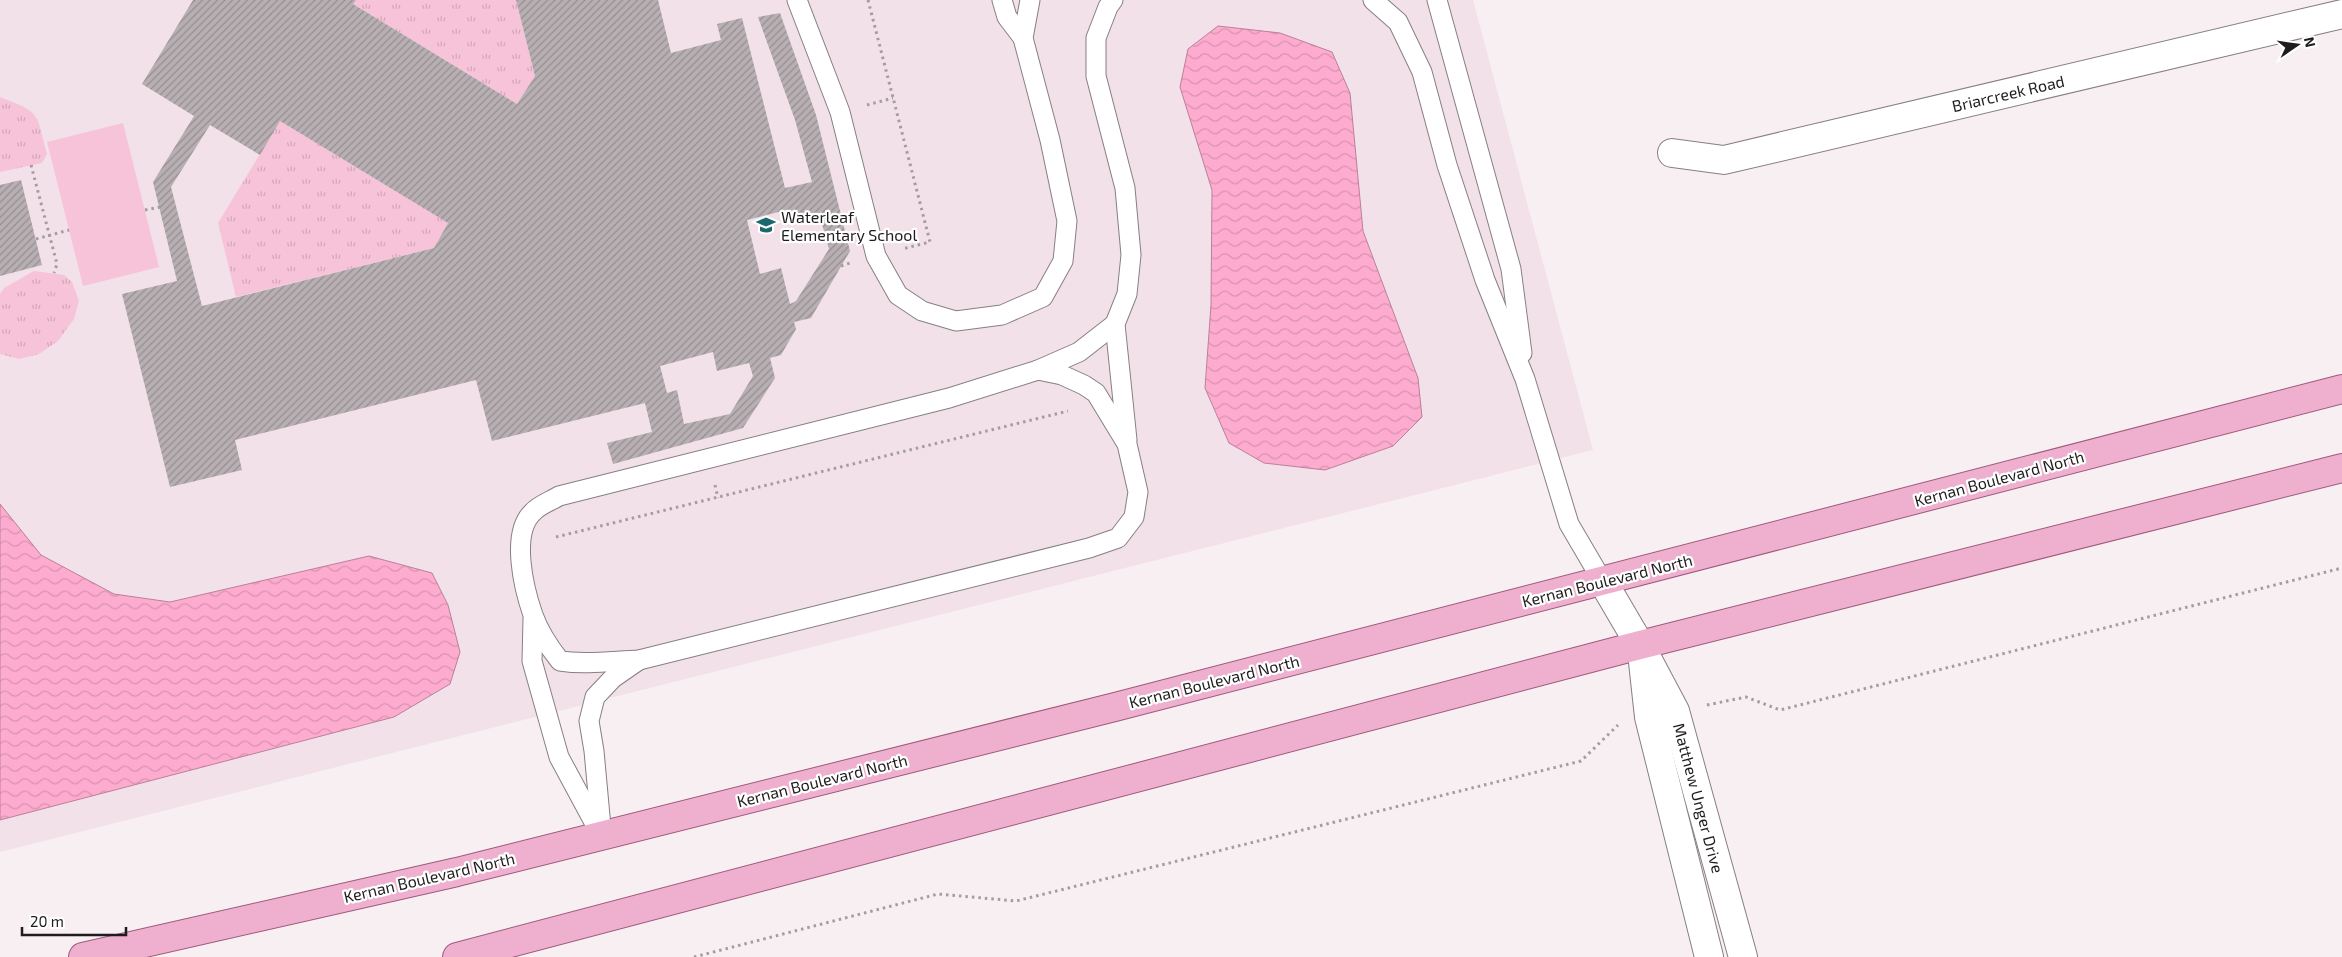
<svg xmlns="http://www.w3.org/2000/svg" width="2342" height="957" viewBox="0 0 2342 957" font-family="'Exo 2',sans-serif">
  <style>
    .built { fill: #f2e1e8 }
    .green { fill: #f7c3d9 }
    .park { fill: url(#park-tufts) }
    .water { fill: url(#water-waves); stroke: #bb809a }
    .building { fill: url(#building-hatch); fill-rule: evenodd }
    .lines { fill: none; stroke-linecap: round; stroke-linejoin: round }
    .service-casing { stroke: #877f82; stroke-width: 21 }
    .minor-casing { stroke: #877f82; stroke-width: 30 }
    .primary-casing { stroke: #9e5a7b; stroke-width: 30 }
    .path { stroke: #a39d9f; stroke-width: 3; stroke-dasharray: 2.5 4; stroke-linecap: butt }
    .service { stroke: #fff; stroke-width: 19 }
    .minor { stroke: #fff; stroke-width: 28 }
    .primary { stroke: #eeb0ce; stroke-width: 28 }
    .labels { text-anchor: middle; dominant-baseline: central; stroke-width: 4.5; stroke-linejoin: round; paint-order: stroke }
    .street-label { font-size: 16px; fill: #1f1c1d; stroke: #fff }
    .poi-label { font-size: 16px; fill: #1f1c1d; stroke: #fff; text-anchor: start }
  </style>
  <defs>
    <pattern id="park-tufts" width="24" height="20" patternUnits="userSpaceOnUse" patternTransform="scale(1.25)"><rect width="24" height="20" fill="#f7c3d9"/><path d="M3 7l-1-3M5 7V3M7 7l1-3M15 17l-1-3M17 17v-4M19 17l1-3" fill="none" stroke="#d3a7ba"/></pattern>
    <pattern id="water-waves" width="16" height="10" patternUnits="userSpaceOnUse" patternTransform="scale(1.25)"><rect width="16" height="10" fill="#feabd0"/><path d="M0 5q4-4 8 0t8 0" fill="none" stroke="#d993b2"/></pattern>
    <pattern id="building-hatch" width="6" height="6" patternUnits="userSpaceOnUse" patternTransform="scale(1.25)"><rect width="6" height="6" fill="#b8afb3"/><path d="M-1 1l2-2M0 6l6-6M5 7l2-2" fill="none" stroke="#958e91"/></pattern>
  </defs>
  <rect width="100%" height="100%" fill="#f8eff3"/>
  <polygon class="built" points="0,0 1473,0 1593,450 0,852"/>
  <polygon class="green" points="123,123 159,267 83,286 47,142"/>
  <g class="park">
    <polygon points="356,0 516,0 535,76 517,104 353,4"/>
    <path d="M0,97c41,16 36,14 47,57l-5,9 -42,9z"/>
    <polygon points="280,121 448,223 434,248 236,297 218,223"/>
    <polygon points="34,271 64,275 72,282 79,301 74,319 58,341 39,354 19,359 0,354 0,294 4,288"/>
  </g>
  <g class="water">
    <polygon points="1218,26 1280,33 1332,52 1350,93 1363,231 1418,378 1422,417 1393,446 1325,470 1264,463 1229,443 1205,388 1211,305 1212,190 1180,87 1188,49"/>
    <polygon points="0,504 41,555 114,594 170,602 369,556 432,573 448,605 460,652 450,684 394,717 0,820"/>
  </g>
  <g class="building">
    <path d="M193,0h163l-3,4 164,100 18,-28 -19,-76h142l13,53 50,-13 -4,-16 25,-6 43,170 27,-6 -17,-62 -37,-103 22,-4 36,102 34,136 -39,67 -17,4 2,7 -15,26 -11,3 5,20 -32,50 -130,36 -6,-21 45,-11 -7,-29 -153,38 -16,-61 -241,60 7,30 -72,17 -48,-193 55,-13 -24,-99 41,-66 -52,-32zM280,121l168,102 -14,25 -232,58 -31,-119 39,-62 50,30zM786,210l3,10 30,-7 10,36 -33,52 -6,3 -9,-36 -21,6 -13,-54zM713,352l4,19 32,-8 4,13 -23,38 -46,10 -7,-34 -10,3 -7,-27z"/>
    <polygon points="21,180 42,265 0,276 0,185"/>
  </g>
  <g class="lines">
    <g class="service-casing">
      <g id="service">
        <polyline points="797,0 840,112 876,256 898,295 922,311 956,321 1002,315 1043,297 1063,261 1067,221 1050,140 1023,38 1030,0"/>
        <polyline points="1002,0 1007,17 1023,38"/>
        <polyline points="1113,0 1108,7 1096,38 1096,76 1125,188 1131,255 1127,294 1115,324 1127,440"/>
        <polyline points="1373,0 1398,22 1422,72 1447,165 1485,280 1525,379 1569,524 1603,582"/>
        <polyline points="1437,0 1511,269 1522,353"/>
        <path d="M1038,370l24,5 22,10 12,8 31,51 11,48 -4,25 -16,21 -29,10 -450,112c-26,1 -53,5 -79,1 -11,-14 -21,-29 -27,-46 -9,-26 -23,-82 0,-103 6,-7 18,-11 26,-16l390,-98z"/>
        <polyline points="1038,370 1079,352 1115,324"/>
        <polyline points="533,619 532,661 559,757 601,835"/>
        <polyline points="601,827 594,751 589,721 595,697 613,678 639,660"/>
      </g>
    </g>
    <g class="minor-casing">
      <g id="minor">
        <polyline points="1672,153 1724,160 2342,14"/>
        <polyline points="1603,582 1640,645 1675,711 1743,957"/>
        <polyline points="1643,662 1649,717 1709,957"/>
      </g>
    </g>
    <g class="primary-casing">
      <g id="primary">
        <polyline points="83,957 457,872 1115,707 2342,389"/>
        <polyline points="457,957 1640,645 2342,468"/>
      </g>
    </g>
    <g class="path">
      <polyline points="868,0 930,242 902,249"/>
      <polyline points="867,105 893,98"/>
      <polyline points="31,165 57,264 54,273"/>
      <polyline points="145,210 160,207"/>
      <polyline points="36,239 69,230"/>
      <polyline points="841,266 850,263"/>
      <polyline points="715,485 718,498"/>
      <polyline points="556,537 1068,411"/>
      <polyline points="1707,705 1746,697 1780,710 2342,568"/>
      <polyline points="694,957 938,894 1016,901 1581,761 1618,725"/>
    </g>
    <use href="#service" class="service"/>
    <use href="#minor" class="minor"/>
    <use href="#primary" class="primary"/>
  </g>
  <defs>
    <g id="school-bare" transform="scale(1.5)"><path d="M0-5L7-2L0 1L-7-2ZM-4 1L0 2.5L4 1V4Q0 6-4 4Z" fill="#1b686d" stroke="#fff" stroke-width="2.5" paint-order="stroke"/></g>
  </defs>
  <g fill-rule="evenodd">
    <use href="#school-bare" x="766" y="225"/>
  </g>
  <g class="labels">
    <g class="street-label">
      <text transform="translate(2008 93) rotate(-13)">Briarcreek Road</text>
      <text transform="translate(1999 478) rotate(-15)">Kernan Boulevard North</text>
      <text transform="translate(1607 580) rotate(-14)">Kernan Boulevard North</text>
      <text transform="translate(1214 681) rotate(-14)">Kernan Boulevard North</text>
      <text transform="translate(822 780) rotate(-14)">Kernan Boulevard North</text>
      <text transform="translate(1699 798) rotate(75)">Matthew Unger Drive</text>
      <text transform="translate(429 877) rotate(-13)">Kernan Boulevard North</text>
    </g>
    <g class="poi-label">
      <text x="781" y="216">Waterleaf<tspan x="781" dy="18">Elementary School</tspan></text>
    </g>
  </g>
  <g transform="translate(2297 45) rotate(77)" stroke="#ffffff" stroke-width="4" paint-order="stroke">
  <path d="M0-4L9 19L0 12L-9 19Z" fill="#1f1c1d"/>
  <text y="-8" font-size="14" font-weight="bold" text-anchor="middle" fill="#1f1c1d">N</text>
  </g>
  <path d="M22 927v8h104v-8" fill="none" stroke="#1f1c1d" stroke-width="2.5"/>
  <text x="30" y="927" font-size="15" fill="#1f1c1d" stroke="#ffffff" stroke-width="4" paint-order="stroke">20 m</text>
</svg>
